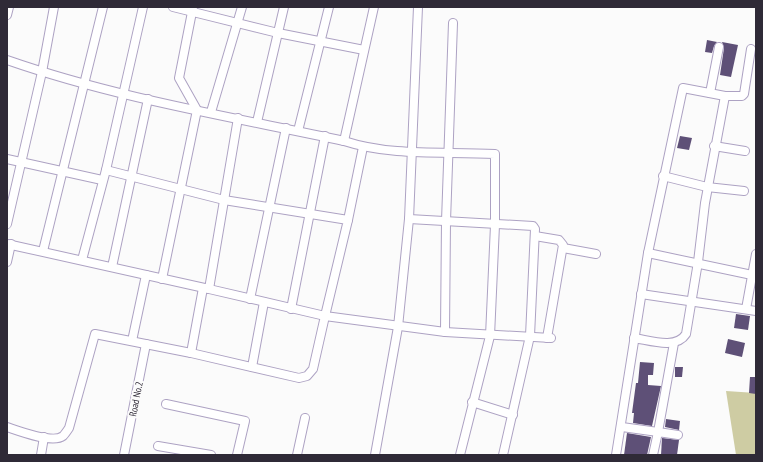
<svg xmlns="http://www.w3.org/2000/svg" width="763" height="462" viewBox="0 0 763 462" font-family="'PT Sans Narrow',sans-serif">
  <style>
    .green { fill: #cecca3 }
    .building { fill: #5e5077 }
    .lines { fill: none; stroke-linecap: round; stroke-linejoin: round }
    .minor-casing { stroke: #ada2c3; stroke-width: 10 }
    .minor { stroke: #fff; stroke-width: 8 }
    .labels { text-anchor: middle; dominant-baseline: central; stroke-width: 4; stroke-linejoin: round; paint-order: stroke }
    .street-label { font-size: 10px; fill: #2f2a37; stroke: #fbfbfb }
  </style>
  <rect width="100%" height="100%" fill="#fbfbfb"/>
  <polygon class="green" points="726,391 756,393 756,455 736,455"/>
  <g class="building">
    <polygon points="707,40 717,42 714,46 712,53 705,52"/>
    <polygon points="722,42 738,45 731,77 720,75 724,48"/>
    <polygon points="680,136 692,138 689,150 677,148"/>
    <polygon points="736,314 750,316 748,330 734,328"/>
    <polygon points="728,339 745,343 742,357 725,353"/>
    <polygon points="640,362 654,363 653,375 648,375 648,385 661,386 652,426 633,423 634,413 632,413 636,383 638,383"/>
    <polygon points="675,367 683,367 682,377 675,377"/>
    <polygon points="750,377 756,377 756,394 749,393"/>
    <polygon points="666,419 680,421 679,430 665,427"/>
    <polygon points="627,433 651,437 647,455 624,455"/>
    <polygon points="662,438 679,440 677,455 661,455"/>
  </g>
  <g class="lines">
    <g class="minor-casing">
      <g id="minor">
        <polyline points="173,7 278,33 364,50"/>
        <polyline points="7,15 9,7"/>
        <path d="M7,60c109,38 225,57 337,81 49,16 101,10 151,13v71l-5,111 -30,119"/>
        <polyline points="710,93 719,47"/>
        <polyline points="211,112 242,7"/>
        <polyline points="257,122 284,7"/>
        <polyline points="298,131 329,7"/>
        <polyline points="344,141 374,7"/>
        <polyline points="714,146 745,151"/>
        <polyline points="7,159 102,180"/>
        <polyline points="106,170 224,200 348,220 325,316 445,332 551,338"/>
        <polyline points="663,176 707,187 744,191"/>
        <polyline points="409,219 533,226 535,229 530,336 503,455"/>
        <polyline points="348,220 363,147"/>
        <polyline points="7,224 42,72 54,7"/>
        <polyline points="535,236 559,240 563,245 547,338"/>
        <polyline points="7,244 209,289 238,118"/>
        <polyline points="563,248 596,254"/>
        <polyline points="43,251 103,7"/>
        <polyline points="648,253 752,275"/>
        <polyline points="82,260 106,170 143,7"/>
        <polyline points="7,262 11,244"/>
        <polyline points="112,267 148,99"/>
        <polyline points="162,279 197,110 179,78 193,7"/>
        <polyline points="641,294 756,311"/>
        <polyline points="250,299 286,128"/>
        <polyline points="291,309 325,136"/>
        <polyline points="746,309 756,254"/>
        <polyline points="445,332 446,221 453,23"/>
        <path d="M634,338c15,2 42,12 52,-4l12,-72 7,-59 20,-107"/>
        <polyline points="132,341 146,275"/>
        <polyline points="191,353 299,378 307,376 313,369 325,316 209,289"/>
        <polyline points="252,367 264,302"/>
        <polyline points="472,402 513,415"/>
        <polyline points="166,404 245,421 237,455"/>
        <path d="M7,427c12,4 46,17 56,9 2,-2 4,-5 6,-8l26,-94 96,19 12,-65"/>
        <polyline points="622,427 658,432 674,343"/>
        <polyline points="158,446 211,455"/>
        <polyline points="41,455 44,437"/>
        <polyline points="124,455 146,344"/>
        <polyline points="297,455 305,418"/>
        <polyline points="375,455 398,327 409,219 418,7"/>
        <polyline points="616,455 648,253 683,88 725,96 742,96 744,94 751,49"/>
        <polyline points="653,455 658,432 678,435"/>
      </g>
    </g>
    <use href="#minor" class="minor"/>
  </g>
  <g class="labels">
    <g class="street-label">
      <text transform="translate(136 399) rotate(-79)">Road No.2</text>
    </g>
  </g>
  <rect width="763" height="462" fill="none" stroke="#2f2a37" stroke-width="16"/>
</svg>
